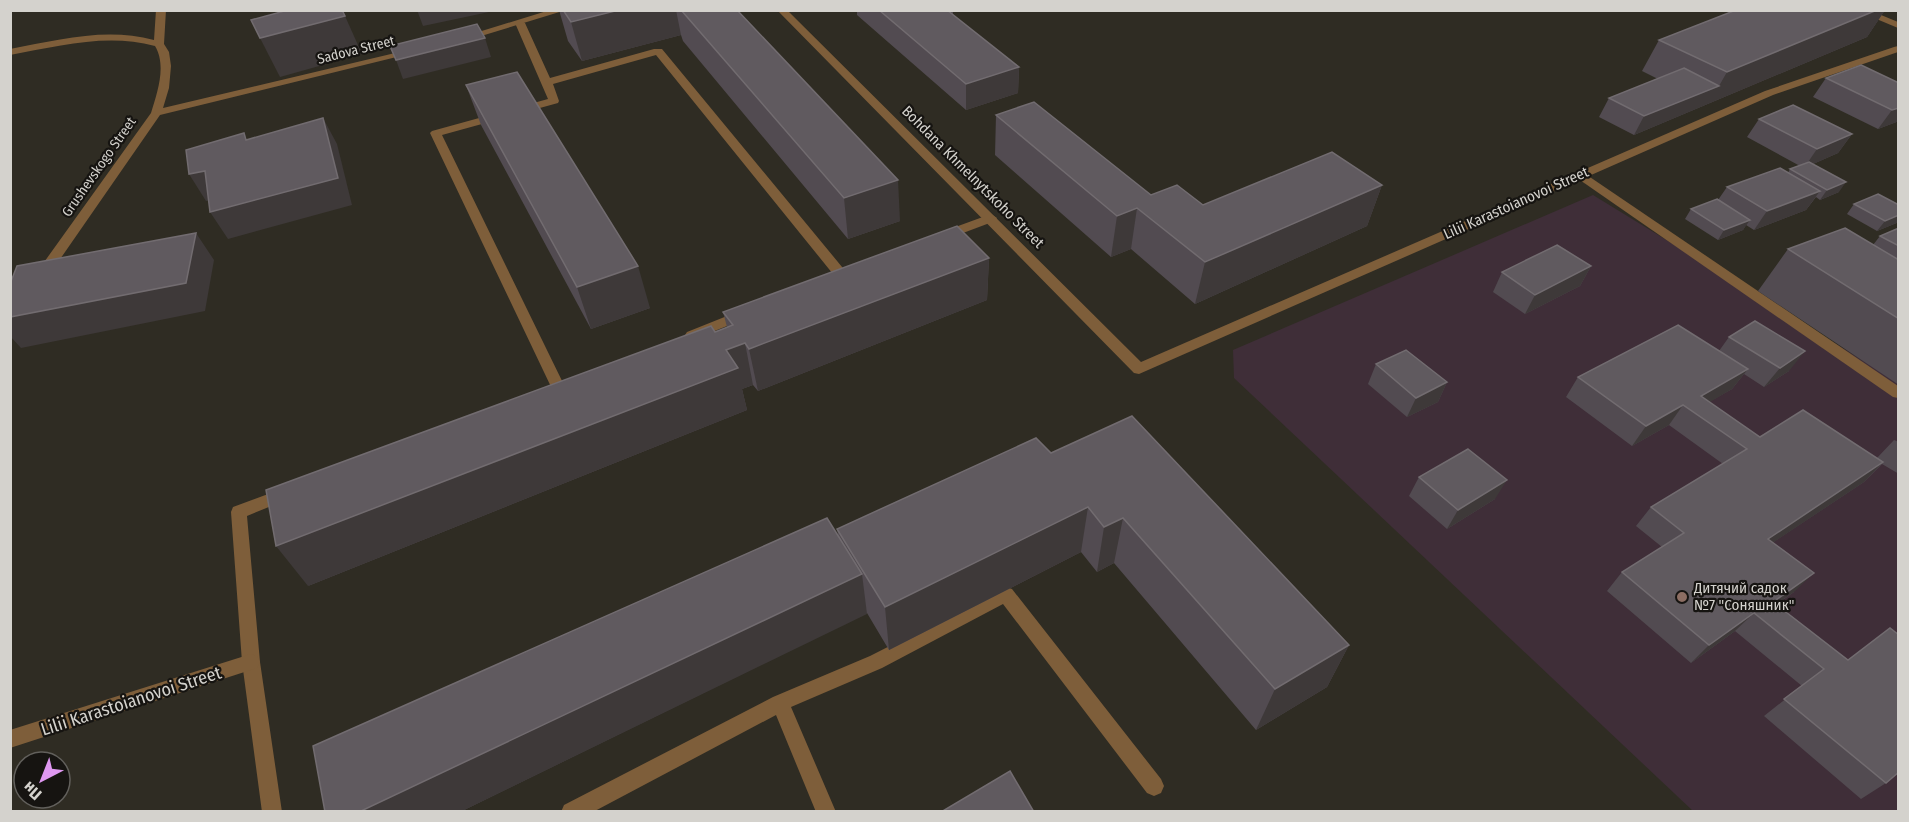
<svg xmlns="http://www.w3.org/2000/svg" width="1909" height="822" viewBox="0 0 1909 822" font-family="'Fira Sans Condensed',sans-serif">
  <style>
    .education { fill: #3f2e38 }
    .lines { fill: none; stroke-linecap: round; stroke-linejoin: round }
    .service { fill: #7e5e3a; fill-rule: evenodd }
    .minor { fill: #7e5e3a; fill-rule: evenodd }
    .wall { fill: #524b51 }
    .shaded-wall { fill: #3e3939 }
    .building { fill: #605a5f; stroke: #726c70; stroke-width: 1.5 }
    .education-dot { fill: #8d6e63; stroke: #161411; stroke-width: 2 }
    .labels { text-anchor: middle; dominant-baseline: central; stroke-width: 4.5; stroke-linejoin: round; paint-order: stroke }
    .far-street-label { font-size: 14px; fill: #d4d2cd; stroke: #161411 }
    .street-label { font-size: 15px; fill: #d4d2cd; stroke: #161411 }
    .poi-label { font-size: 15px; fill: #d4d2cd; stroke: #161411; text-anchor: start }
    .near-street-label { font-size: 18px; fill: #d4d2cd; stroke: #161411 }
  </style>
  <rect width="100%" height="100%" fill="#2f2c23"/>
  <polygon class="education" points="1593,195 1898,382 1898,811 1693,811 1234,378 1233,350"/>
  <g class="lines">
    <g class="service">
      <polygon points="520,20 525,23 550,78 654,49 662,49 847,273 849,276 847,279 837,279 656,55 553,84 559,101 558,103 442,135 565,387 558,392 553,391 430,133 432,131 548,99 515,23"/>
      <polygon points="1581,171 1898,386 1898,398 1893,397 1577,178 1577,172"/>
      <polygon points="991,214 997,218 995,221 947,239 939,239 937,236 939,233"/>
      <polygon points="742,310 749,315 747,318 692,340 685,335 687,332"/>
      <polygon points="287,487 293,489 295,493 293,497 247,516 260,662 282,812 262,812 242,662 231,512 233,507"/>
      <polygon points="1006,587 1012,589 1161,779 1164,786 1161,793 1154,796 1147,793 1003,604 882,668 791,707 836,812 816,812 776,715 593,812 561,812 564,805 773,697 870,656"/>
    </g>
    <g class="minor">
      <path d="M156,10h10l-2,34 5,8 2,14 -2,22 -6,20 249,-59 5,3 -257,63 -113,163h-10l-2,-3 2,-3 114,-159c6,-20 16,-47 4,-67 -48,-13 -96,0 -145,9v-6c48,-9 96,-22 144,-9z"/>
      <polygon points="550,10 566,10 468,40 459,38"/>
      <polygon points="777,10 787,10 1141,362 1765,91 1894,47 1898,46 1898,52 1773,95 1139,374 1134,373"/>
      <polygon points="1855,10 1869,10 1898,22 1898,28"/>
      <polygon points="251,654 257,656 260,662 257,668 10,748 10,730"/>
    </g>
  </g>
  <g class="wall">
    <polygon points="559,10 737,10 900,221 848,239 683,41 681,35 582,61 568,41"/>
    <polygon points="857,10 953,10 953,15 1019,67 1018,93 966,110 857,15"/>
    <polygon points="1736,10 1885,10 1867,37 1634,135 1599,117 1609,98 1658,79 1642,71 1659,40"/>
    <polygon points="1826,78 1899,83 1899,121 1878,129 1813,97"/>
    <polygon points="466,85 650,308 591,329 481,125"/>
    <polygon points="996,115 1151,195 1203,205 1382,185 1367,226 1195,304 1131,249 1111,257 995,155"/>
    <polygon points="1759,119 1852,134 1838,153 1813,164 1839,192 1820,200 1816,197 1806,210 1754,230 1746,225 1743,230 1718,240 1685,219 1691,209 1718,200 1727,187 1788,173 1790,169 1800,166 1747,137"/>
    <polygon points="1854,204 1899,205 1899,222 1877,231 1847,214"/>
    <polygon points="1899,228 1899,385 1758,291 1788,249 1873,245 1880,236"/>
    <polygon points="989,258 987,300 758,391 753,385 742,389 747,410 308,586 715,332 727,327 723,312"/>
    <polygon points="1591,266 1580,286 1525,314 1493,292 1502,272"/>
    <polygon points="1729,337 1789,371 1764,387 1744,374 1732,389 1709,402 1760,437 1877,458 1894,440 1899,442 1899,474 1882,464 1864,482 1772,543 1794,592 1776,605 1848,660 1886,783 1861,799 1764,716 1802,686 1735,631 1691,663 1607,591 1622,572 1662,547 1636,526 1651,507 1723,464 1669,425 1632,446 1566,397 1578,377 1719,351"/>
    <polygon points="1376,364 1447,382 1438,402 1407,417 1368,384"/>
    <polygon points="1051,453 1349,645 1327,687 1256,730 1114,563 1097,572 1081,552 889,650 867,613 460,812 325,812 838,535 837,529"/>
    <polygon points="1419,477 1495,499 1447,529 1409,496"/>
  </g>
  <g class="shaded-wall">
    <polygon points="417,10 489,10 489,12 423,26"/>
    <polygon points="619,10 676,10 681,35 582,61 571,22"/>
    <polygon points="1877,10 1885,10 1867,37 1634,135 1644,116 1719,86 1727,72"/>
    <polygon points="345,16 362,54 280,77 260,38"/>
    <polygon points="485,38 491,57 403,79 396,60"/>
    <polygon points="1019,67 1018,93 966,110 966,84"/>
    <polygon points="1899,108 1899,121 1878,129 1892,110"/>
    <polygon points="323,118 337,144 352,205 228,239 210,212"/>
    <polygon points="1852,134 1838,153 1804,168 1817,149"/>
    <polygon points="205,171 221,198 206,201 189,174"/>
    <polygon points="898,180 900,221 848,239 844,198"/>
    <polygon points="1846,182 1839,192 1820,200 1827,190"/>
    <polygon points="1382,185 1367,226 1195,304 1205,262"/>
    <polygon points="1820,191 1806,210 1754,230 1767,211"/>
    <polygon points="1137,208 1131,249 1111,257 1117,216"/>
    <polygon points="1899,215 1899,222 1877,231 1885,221"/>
    <polygon points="1750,220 1743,230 1718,240 1724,230"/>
    <polygon points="196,233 214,260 205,311 21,348 10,336 10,317"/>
    <polygon points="989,258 987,300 758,391 749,349"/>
    <polygon points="638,266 650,308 591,329 577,287"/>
    <polygon points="1591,266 1580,286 1525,314 1535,295"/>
    <polygon points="745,343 753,385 742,389 747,410 308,586 276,546 726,350"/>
    <polygon points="1805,351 1789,371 1764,387 1780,368"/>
    <polygon points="1748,369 1732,389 1693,412 1701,396"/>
    <polygon points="1447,382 1438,402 1407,417 1416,398"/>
    <polygon points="1683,405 1669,425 1632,446 1646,426"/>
    <polygon points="1883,462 1864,482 1750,558 1768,539"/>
    <polygon points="1507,480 1495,499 1447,529 1458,510"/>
    <polygon points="1088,507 1081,552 889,650 885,607"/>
    <polygon points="1123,518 1114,563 1097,572 1104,527"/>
    <polygon points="1814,573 1794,592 1758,617 1773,602"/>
    <polygon points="862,574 867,614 460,812 359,812"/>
    <polygon points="1754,613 1735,631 1691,663 1709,645"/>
    <polygon points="1349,645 1327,687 1256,730 1275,689"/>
  </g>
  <g class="building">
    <polygon points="288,10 342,10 345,16 260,38 251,20"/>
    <polygon points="563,10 619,10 571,22"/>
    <polygon points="681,10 737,10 898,180 844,198"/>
    <polygon points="879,10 947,10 1019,67 966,84"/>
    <polygon points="1736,10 1877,10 1727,72 1659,40"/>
    <polygon points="477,24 485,38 396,60 390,46"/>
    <polygon points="1861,65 1899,83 1899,108 1892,110 1826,78"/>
    <polygon points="1684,68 1719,86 1644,116 1609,98"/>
    <polygon points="517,72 638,266 577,287 466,85"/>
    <polygon points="1034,102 1151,195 1177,185 1203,205 1332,152 1382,185 1205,262 1137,208 1117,216 996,115"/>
    <polygon points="1793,105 1852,134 1817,149 1759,119"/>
    <polygon points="323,118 338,178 210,212 205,171 189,174 186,150 244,133 246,140"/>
    <polygon points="1809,162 1846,182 1827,190 1790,169"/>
    <polygon points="1780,168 1820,191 1767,211 1727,187"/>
    <polygon points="1878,194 1899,205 1899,215 1885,221 1854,204"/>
    <polygon points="1717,199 1750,220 1724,230 1691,209"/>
    <polygon points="957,226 989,258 749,349 745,343 726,350 738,368 276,546 266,490 711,326 715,332 733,325 723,312"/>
    <polygon points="1845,228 1899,260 1899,319 1788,249"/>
    <polygon points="1899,228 1899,246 1880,236"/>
    <polygon points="196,233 186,283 10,317 10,284 17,266"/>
    <polygon points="1557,245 1591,266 1535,295 1502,272"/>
    <polygon points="1755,321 1805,351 1780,368 1729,337"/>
    <polygon points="1678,325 1748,369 1701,396 1760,437 1803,410 1883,462 1768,539 1814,573 1773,602 1848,660 1890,628 1899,635 1899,772 1886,783 1784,699 1824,669 1754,613 1709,645 1622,572 1684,533 1651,507 1747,449 1683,405 1646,426 1578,377"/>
    <polygon points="1406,350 1447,382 1416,398 1376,364"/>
    <polygon points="1132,416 1349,645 1275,689 1123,518 1104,527 1088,507 885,607 837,529 1036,438 1051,453"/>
    <polygon points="1468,449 1507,480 1458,510 1419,477"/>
    <polygon points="827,518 862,574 359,812 325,812 313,746"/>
    <polygon points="1010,771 1034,812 941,812"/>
  </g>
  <circle class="education-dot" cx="1682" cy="597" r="6"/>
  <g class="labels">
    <g class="far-street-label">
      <text transform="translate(356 50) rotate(-14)">Sadova Street</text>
      <text transform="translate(99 167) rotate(-55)">Grushevskogo Street</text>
    </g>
    <g class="street-label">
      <text transform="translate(973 177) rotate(45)">Bohdana Khmelnytskoho Street</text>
      <text transform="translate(1516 203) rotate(-24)">Lilii Karastoianovoi Street</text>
    </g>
    <g class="poi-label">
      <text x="1694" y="588">Дитячий садок<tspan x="1694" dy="17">№7 "Соняшник"</tspan></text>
    </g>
    <g class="near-street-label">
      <text transform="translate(131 701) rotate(-18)">Lilii Karastoianovoi Street</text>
    </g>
  </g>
  <rect width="1909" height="822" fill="none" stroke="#d4d2cd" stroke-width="24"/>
  <g transform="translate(42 780) rotate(222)"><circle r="28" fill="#161411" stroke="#62605c" stroke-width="1.5"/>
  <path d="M0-4.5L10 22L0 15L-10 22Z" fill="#df98f1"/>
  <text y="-9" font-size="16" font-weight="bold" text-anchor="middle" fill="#d4d2cd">Пн</text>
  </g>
</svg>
